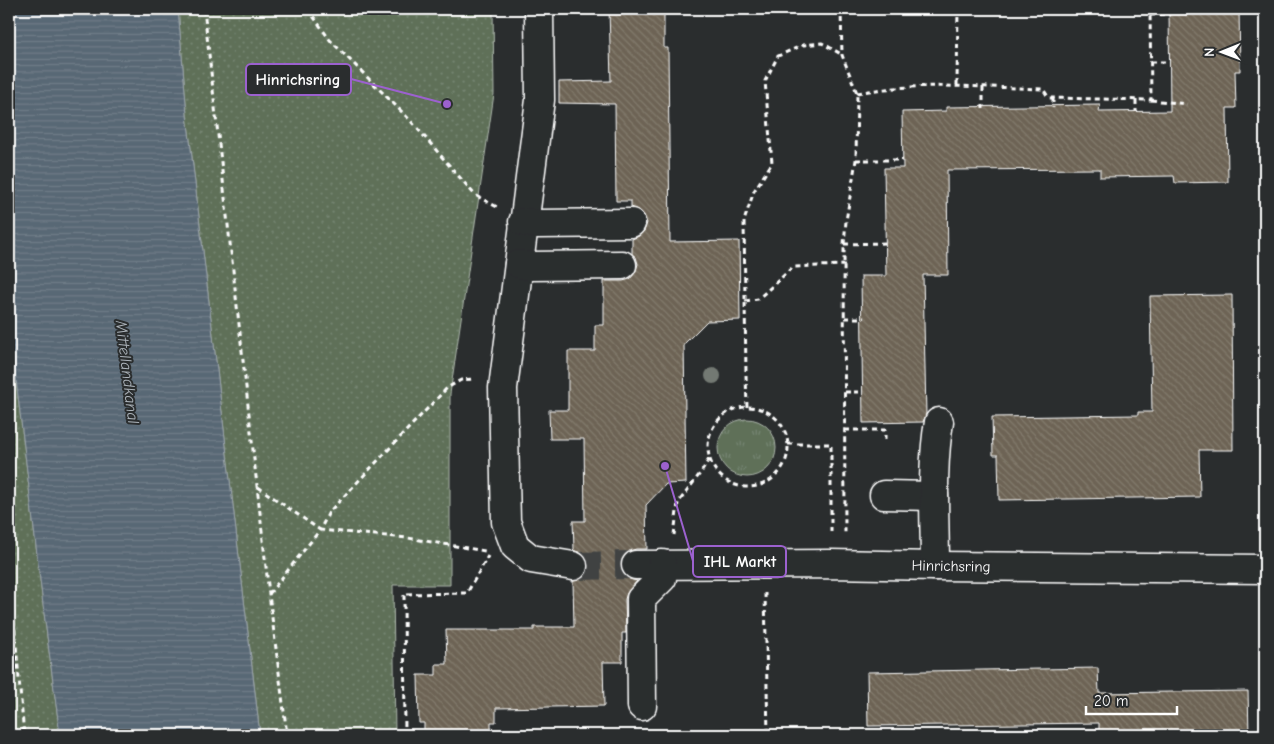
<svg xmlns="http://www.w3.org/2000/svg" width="1274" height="744" viewBox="0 0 1274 744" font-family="'Comic Neue',sans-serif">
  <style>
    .grass { fill: url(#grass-tufts); stroke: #aeb8ac }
    .park { fill: url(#park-dots); stroke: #aeb8ac }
    .water { fill: url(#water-rules); stroke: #9ba4ac }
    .building { fill: url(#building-back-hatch); stroke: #fff }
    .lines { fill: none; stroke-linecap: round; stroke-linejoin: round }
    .minor-tunnel { stroke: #3f4243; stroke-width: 28; stroke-dasharray: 28 14; stroke-linecap: butt }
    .minor-casing { stroke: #fff; stroke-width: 31 }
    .path { stroke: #fff; stroke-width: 3; stroke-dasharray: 5 4; stroke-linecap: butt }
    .minor { stroke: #2a2d2e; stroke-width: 28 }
    .tree { fill: #737973 }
    .labels { text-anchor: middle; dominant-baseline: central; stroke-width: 4; stroke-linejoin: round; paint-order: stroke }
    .street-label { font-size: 15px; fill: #fff; stroke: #2a2d2e }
    .water-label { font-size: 16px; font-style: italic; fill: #acb3ba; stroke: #2a2d2e }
    .leader { fill: none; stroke: #9c61cf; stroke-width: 2 }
    .callout-dot { fill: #9c61cf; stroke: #2a2d2e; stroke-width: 2 }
    .callout { fill: #2a2d2e; stroke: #9c61cf; stroke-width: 2 }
    .callout-label { font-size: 16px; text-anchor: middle; font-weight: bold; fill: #fff }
  </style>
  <defs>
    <pattern id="grass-tufts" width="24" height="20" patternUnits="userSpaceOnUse" patternTransform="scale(1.25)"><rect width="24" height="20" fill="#5e7059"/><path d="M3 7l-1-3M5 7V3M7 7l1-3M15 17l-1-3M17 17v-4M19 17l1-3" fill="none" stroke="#768572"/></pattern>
    <pattern id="park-dots" width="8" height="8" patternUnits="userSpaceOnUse" patternTransform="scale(1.25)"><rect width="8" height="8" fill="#5e7059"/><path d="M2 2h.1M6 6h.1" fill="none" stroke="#768572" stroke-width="1.8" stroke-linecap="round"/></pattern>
    <pattern id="water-rules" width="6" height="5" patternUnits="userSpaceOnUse" patternTransform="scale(1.25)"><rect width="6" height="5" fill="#586774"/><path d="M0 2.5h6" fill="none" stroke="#717e89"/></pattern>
    <pattern id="building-back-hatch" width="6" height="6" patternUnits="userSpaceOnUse" patternTransform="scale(1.25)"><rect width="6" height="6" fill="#6d6454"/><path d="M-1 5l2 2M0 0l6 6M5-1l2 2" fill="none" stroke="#837b6e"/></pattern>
  </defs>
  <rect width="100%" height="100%" fill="#2a2d2e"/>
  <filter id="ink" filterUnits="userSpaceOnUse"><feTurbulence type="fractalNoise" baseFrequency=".02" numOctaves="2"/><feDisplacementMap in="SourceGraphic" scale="10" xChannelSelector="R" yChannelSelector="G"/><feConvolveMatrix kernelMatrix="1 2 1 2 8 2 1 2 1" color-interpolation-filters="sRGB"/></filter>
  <g filter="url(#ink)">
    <circle class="grass" cx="747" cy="448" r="29"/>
    <g class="park">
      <polygon points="178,9 493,9 494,94 450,394 450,585 393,585 395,735 260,735 187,115"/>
      <polygon points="9,321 44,613 60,735 9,735"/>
    </g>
    <polygon class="water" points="9,9 178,9 187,115 260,735 60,735 44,613 9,321"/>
    <g class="building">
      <polygon points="609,9 664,9 664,48 668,48 670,242 739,241 740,320 707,321 684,344 686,483 666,484 646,505 647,549 636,549 629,551 622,558 620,566 623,573 629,579 637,581 627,593 625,599 626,633 622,633 622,662 603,662 604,706 496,708 496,722 491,722 491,735 424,735 424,723 419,723 418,675 436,675 436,664 447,664 446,630 534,630 534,627 574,627 573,581 579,580 585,576 588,568 587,560 583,554 573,550 574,549 573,521 585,521 584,439 550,439 549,410 568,410 568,351 595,351 595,325 604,325 604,281 623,281 630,279 635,273 638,264 636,257 632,254 632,239 639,236 644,231 647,223 644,215 639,210 631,207 631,201 616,201 615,104 559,103 559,82 611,81"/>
      <polygon points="1169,9 1239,9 1240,71 1235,71 1236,108 1227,108 1228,182 1175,183 1174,176 1100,177 1100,169 947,170 948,275 923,275 926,415 923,422 863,423 861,276 886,276 884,168 903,168 902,112 946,111 946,107 1100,105 1099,112 1170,111"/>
      <polygon points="1232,295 1233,450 1199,450 1200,497 999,500 998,455 993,455 992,417 1138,415 1138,412 1152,412 1150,296"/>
      <polygon points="1098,668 1099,693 1248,691 1249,735 1099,735 1099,723 868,726 867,672"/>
    </g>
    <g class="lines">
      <polyline class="minor-tunnel" points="573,566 636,565"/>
      <g class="minor-casing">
        <g id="minor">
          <polyline points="539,9 540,100 503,388 506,522 515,546 531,559 573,566"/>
          <polyline points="523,222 538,224 631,223"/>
          <polyline points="519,264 529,266 622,265"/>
          <polyline points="884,495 934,496"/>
          <polyline points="636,565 831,564 935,566 1265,569"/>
          <path d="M935,566c0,-46 -4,-99 4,-144"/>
          <polyline points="642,706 641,599 662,578 662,564"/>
        </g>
      </g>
      <g class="path">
        <polyline points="204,9 269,594 287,735"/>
        <polyline points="308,9 330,40 410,120 475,195 497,207"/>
        <polyline points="841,9 842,55 857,93 856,160 846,221 844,244 845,534"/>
        <polyline points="1150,15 1170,14"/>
        <polyline points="1151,62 1170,62"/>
        <polyline points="957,85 958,9"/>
        <polyline points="983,87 983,109"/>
        <path d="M857,93c61,-11 124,-6 186,-4l6,9 102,2 -1,-91"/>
        <polyline points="1053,98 1053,108"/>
        <polyline points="1136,100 1136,111"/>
        <polyline points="1151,100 1187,104"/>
        <polyline points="856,160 903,160"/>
        <polyline points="844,244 887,243"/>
        <polyline points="745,301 758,299 793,267 845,265"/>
        <polyline points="845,318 864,318"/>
        <polyline points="845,392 863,392"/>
        <circle cx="748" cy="447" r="40"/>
        <polyline points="747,407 746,375 744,221 754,191 772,163 765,81 778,56 803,45 822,43 841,54"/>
        <polyline points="845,430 885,430 885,440"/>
        <polyline points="788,444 831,444 831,535"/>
        <polyline points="258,487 320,530 329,512 447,388 461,380 474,379"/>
        <polyline points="674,535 678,503 702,471 709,459"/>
        <polyline points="9,566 24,735"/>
        <polyline points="765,593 768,735"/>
        <polyline points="269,594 320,530 408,538 485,551"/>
        <polyline points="405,735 404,594 467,593 488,556"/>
      </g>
      <use href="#minor" class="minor"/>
    </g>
    <circle class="tree" cx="713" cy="376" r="8"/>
  </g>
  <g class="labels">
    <g class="street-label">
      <text transform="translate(951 566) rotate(1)">Hinrichsring</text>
    </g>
    <g class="water-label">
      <text transform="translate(127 372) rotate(83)">Mittellandkanal</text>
    </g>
  </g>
  <path class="leader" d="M447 104L351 79M665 466L693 561"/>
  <g class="callout-dot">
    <circle cx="447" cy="104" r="5"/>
    <circle cx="665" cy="466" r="5"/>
  </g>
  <g class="callout">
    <rect x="246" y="64" width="105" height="31" rx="5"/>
    <rect x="693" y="546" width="93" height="31" rx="5"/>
  </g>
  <g class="callout-label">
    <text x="298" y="85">Hinrichsring</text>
    <text x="740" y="567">IHL Markt</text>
  </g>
  <rect width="1274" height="744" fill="none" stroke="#2a2d2e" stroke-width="30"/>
  <rect x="15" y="15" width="1244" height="714" fill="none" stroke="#fff" stroke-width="2" filter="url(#ink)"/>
  <g transform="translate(1222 52) rotate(269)" stroke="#2a2d2e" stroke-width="4" paint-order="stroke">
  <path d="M0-4L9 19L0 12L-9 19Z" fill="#ffffff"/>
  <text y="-8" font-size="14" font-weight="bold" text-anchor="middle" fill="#ffffff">N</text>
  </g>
  <path d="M1086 706v8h91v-8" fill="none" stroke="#ffffff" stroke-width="2.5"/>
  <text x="1094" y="706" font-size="15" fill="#ffffff" stroke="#2a2d2e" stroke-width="4" paint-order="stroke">20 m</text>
</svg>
